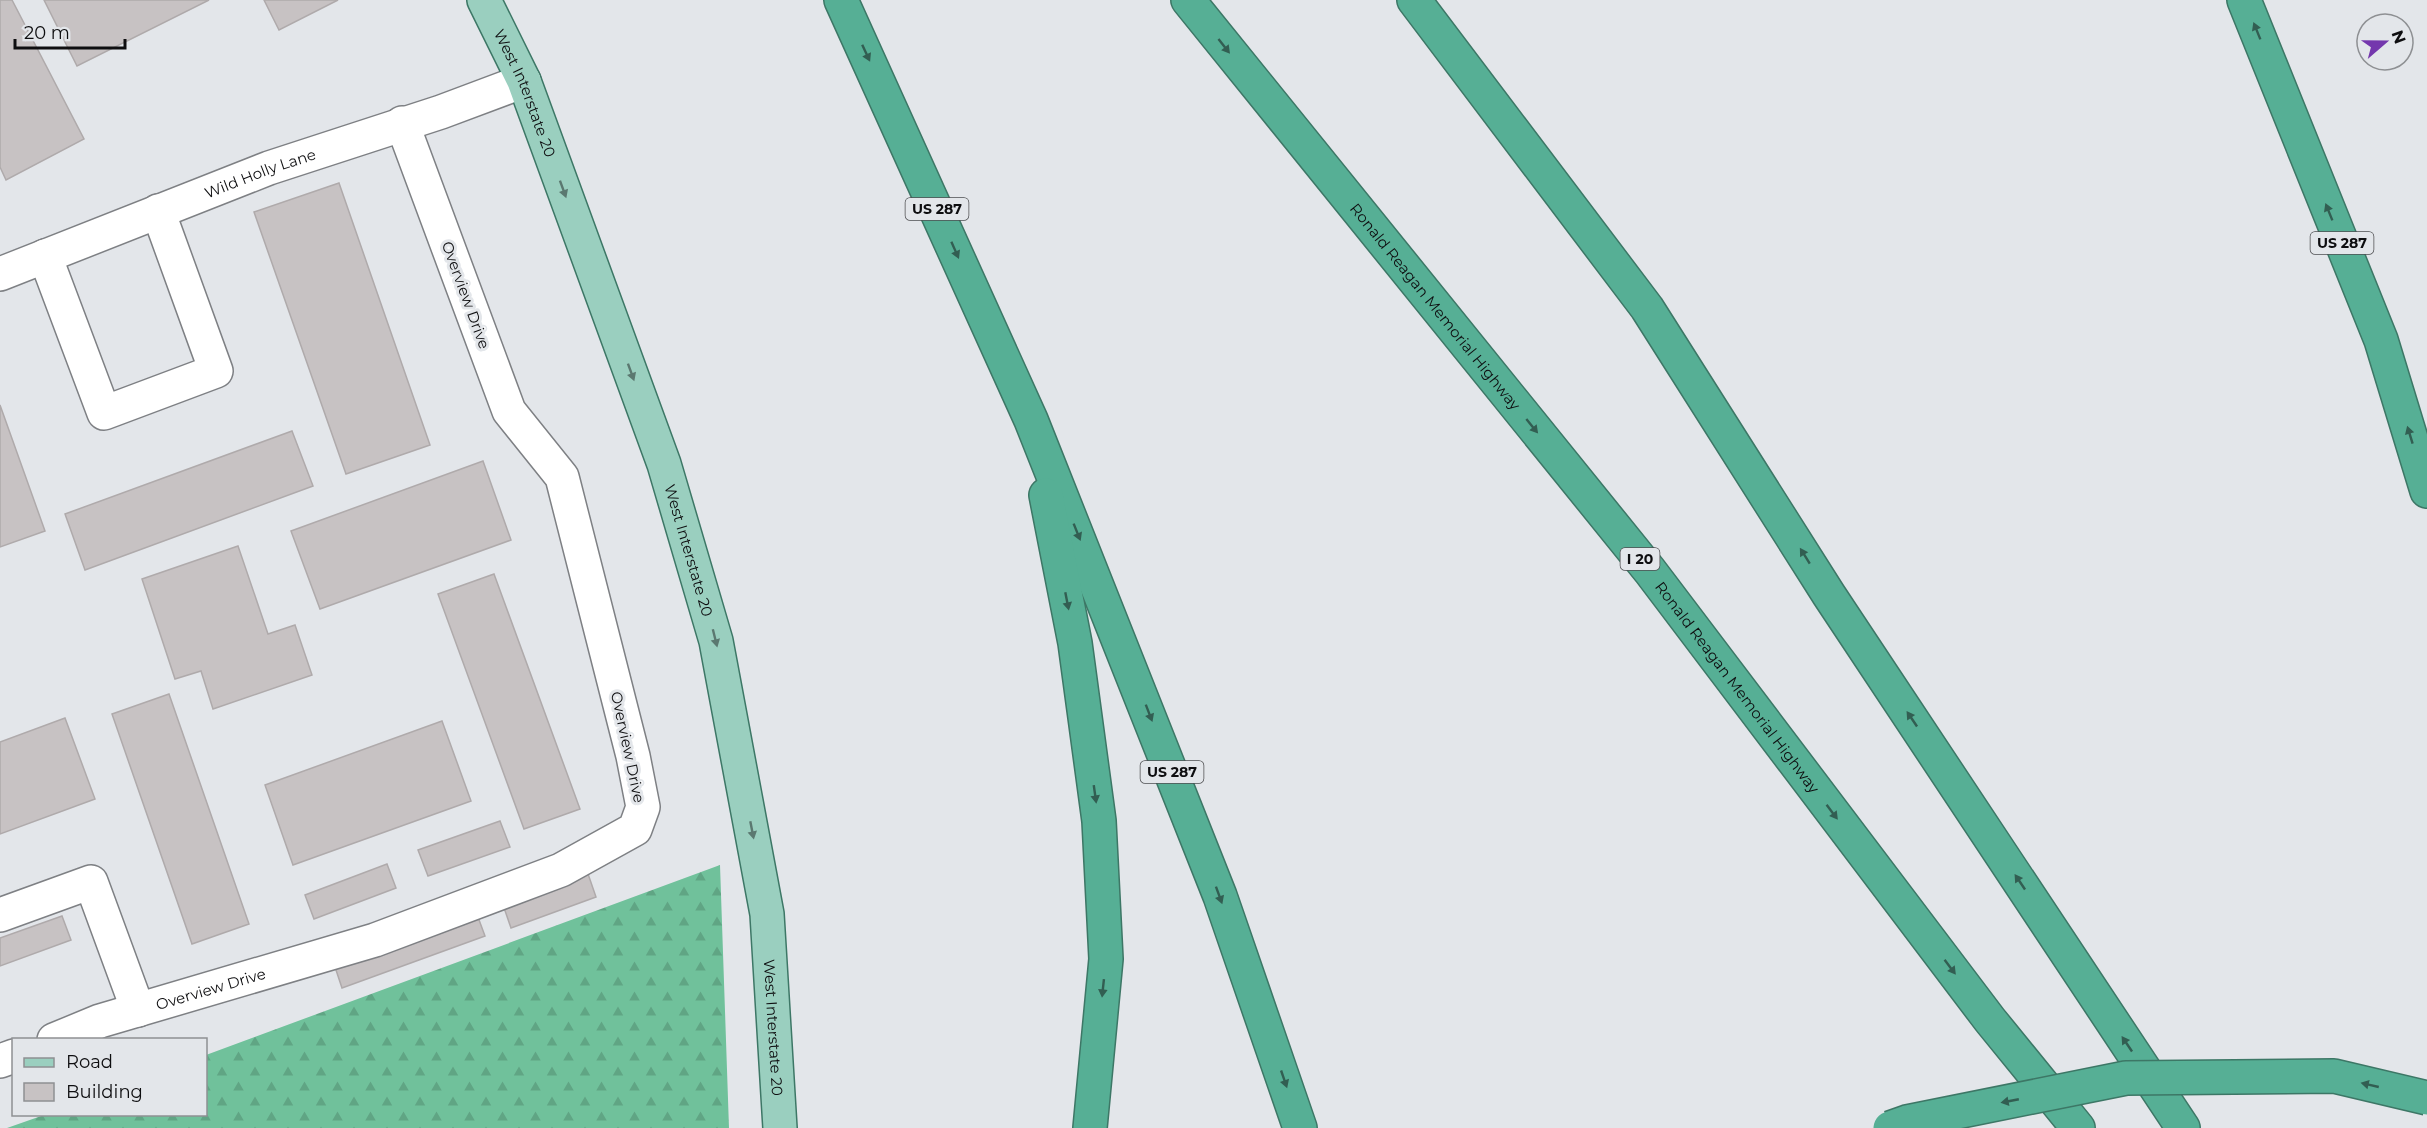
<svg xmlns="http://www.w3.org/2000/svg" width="2427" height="1128" viewBox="0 0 2427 1128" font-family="Montserrat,sans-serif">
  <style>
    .forest { fill: url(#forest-firs) }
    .building { fill: #c7c2c3; stroke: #afaaab; stroke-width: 1.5 }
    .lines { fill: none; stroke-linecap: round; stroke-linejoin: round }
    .minor-casing { stroke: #7e8084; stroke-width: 36 }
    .major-casing { stroke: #3d7766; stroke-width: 36 }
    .highway-casing { stroke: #3d7766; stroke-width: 36 }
    .minor { stroke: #fff; stroke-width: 33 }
    .major { stroke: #9acfbf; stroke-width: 33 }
    .highway { stroke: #56af95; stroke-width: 33 }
    .highway-bridge-casing { stroke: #3d7766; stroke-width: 36; stroke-linecap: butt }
    .highway-bridge { stroke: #56af95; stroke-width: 33 }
    .oneway { fill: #325e52 }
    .oneway2 { fill: #5b7870 }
    .labels { text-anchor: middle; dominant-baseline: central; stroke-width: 6; stroke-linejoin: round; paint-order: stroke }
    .shield { fill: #e3e6ea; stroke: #4e4f51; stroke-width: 1.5 }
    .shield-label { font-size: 14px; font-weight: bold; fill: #0e0e10 }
    .street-label { font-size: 15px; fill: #0e0e10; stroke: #e3e6ea }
  </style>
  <defs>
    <pattern id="forest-firs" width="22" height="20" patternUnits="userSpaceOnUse" patternTransform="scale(1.5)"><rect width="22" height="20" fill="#70c19b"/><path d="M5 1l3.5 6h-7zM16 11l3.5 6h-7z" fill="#60a584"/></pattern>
  </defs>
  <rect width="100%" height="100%" fill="#e3e6ea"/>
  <polygon class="forest" points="720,865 729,1128 7,1128 44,1115 206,1114 206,1055"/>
  <g class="building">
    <polygon points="0,0 12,0 84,139 6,180 0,167"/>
    <polygon points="44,0 209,0 77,66"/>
    <polygon points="264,0 338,0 279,30"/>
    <polygon points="339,183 430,445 346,474 254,212"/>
    <polygon points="0,405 45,531 0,547"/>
    <polygon points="292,431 313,486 85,570 65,514"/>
    <polygon points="483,461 511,540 320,609 291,531"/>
    <polygon points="238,546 268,634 295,625 312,675 213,709 201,671 175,679 142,579"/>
    <polygon points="494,574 580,809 524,829 438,594"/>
    <polygon points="169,694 249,924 192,944 112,714"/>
    <polygon points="65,718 95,799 0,834 0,742"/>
    <polygon points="442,721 471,801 293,865 265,785"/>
    <polygon points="500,821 510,847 428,876 418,850"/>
    <polygon points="387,864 396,888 314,919 305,895"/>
    <polygon points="586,868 596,897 511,928 501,899"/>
    <polygon points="475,909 485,936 342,988 333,961"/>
    <polygon points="62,916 71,940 0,966 0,938"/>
  </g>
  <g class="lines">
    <g class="minor-casing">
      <g id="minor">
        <polyline points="45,256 104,413 216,371 158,211"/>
        <path id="s1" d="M0,274l269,-106 172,-56 83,-31"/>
        <polyline points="0,915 91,882 138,1010"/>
        <path id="s2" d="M54,1040l46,-19 275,-81 186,-70 74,-41 8,-22 -10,-51 -71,-279 -53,-66 -107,-288"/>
        <polyline points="0,1061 14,1056"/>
      </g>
    </g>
    <g class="major-casing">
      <g id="major">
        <path id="s3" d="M484,0l40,81 140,383 52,177 51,273 13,214"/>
      </g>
    </g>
    <g class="highway-casing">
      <g id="highway">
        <polyline points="841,0 1031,420 1220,896 1300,1128"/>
        <path id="s4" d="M1188,0l462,571 340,449 88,108"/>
        <polyline points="1414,0 1647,308 1829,595 2183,1128"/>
        <polyline points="2244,0 2381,340 2427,491"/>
        <polyline points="1046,495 1075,643 1099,821 1106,959 1090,1128"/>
      </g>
    </g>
    <use href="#minor" class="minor"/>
    <use href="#major" class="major"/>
    <use href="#highway" class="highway"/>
    <g class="highway-bridge-casing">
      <polyline id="highway-bridge" points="1890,1128 1907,1122 2126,1078 2334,1076 2427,1098"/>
    </g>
    <use href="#highway-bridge" class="highway-bridge"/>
  </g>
  <defs><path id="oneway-solid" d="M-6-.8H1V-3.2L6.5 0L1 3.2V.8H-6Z" transform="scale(1.5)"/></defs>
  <g class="oneway">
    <use href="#oneway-solid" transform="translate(2257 31) rotate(-112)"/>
    <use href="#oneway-solid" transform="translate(1224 46) rotate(52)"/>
    <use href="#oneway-solid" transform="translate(866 53) rotate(65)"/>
    <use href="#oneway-solid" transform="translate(2329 212) rotate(-112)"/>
    <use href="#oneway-solid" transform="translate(955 250) rotate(66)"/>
    <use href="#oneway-solid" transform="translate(1532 426) rotate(51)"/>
    <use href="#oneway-solid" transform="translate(2410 435) rotate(-107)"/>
    <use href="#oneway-solid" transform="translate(1077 532) rotate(68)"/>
    <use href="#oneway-solid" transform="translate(1805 556) rotate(-122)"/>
    <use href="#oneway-solid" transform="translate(1067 601) rotate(79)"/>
    <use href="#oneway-solid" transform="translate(1149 713) rotate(69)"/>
    <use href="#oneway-solid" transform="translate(1912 719) rotate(-124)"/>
    <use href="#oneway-solid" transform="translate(1095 794) rotate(82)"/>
    <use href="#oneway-solid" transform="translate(1832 812) rotate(53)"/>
    <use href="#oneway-solid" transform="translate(2020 882) rotate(-124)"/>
    <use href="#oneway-solid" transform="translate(1219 895) rotate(70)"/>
    <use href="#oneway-solid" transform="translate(1950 967) rotate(53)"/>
    <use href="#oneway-solid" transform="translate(1103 988) rotate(96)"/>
    <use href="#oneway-solid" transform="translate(2127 1044) rotate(-124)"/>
    <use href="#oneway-solid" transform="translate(1284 1079) rotate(71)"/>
    <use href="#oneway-solid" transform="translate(2370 1085) rotate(-167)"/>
    <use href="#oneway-solid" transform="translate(2010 1101) rotate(169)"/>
  </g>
  <g class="oneway2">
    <use href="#oneway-solid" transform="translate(563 189) rotate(70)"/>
    <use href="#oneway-solid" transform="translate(631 372) rotate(70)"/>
    <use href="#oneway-solid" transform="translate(715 638) rotate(76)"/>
    <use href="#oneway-solid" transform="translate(752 830) rotate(79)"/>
  </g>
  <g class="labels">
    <g class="shield">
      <rect x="905.5" y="198" width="63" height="22" rx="4.5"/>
      <rect x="2310.5" y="232" width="63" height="22" rx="4.5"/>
      <rect x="1620.5" y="548" width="39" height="22" rx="4.5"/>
      <rect x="1140.5" y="761" width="63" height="22" rx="4.5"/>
    </g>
    <g class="shield-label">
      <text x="937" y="209">US 287</text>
      <text x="2342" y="243">US 287</text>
      <text x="1640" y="559">I 20</text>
      <text x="1172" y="772">US 287</text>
    </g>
    <g class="street-label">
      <text stroke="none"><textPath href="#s3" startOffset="102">West Interstate 20</textPath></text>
      <text stroke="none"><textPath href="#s1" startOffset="279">Wild Holly Lane</textPath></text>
      <text transform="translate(466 295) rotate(70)">Overview Drive</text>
      <text stroke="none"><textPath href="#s4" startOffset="394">Ronald Reagan Memorial Highway</textPath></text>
      <text stroke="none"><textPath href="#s3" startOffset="588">West Interstate 20</textPath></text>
      <text stroke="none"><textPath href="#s4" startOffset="880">Ronald Reagan Memorial Highway</textPath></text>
      <text transform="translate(628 747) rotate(78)">Overview Drive</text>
      <text stroke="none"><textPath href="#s2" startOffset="165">Overview Drive</textPath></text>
      <text stroke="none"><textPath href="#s3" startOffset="1074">West Interstate 20</textPath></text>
    </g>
  </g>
  <rect x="12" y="1038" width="195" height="78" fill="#e3e6ea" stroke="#8e9093" stroke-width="1.5"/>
  <rect x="24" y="1058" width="30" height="9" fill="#9acfbf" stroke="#8e9093" stroke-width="1.5"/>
  <text x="66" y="1068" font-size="18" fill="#0e0e10">Road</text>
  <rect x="24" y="1083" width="30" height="18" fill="#c7c2c3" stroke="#8e9093" stroke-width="1.5"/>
  <text x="66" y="1098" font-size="18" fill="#0e0e10">Building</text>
  <g transform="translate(2385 42) rotate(70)"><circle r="28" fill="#e3e6ea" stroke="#8e9093" stroke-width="1.5"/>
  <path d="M0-4.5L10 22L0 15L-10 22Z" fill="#7437ad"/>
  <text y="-9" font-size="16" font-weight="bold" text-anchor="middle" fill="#0e0e10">N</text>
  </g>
  <path d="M15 39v9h110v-9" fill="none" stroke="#0e0e10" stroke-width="3"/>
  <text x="24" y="39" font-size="18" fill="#0e0e10" stroke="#e3e6ea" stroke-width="4.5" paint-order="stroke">20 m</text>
</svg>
